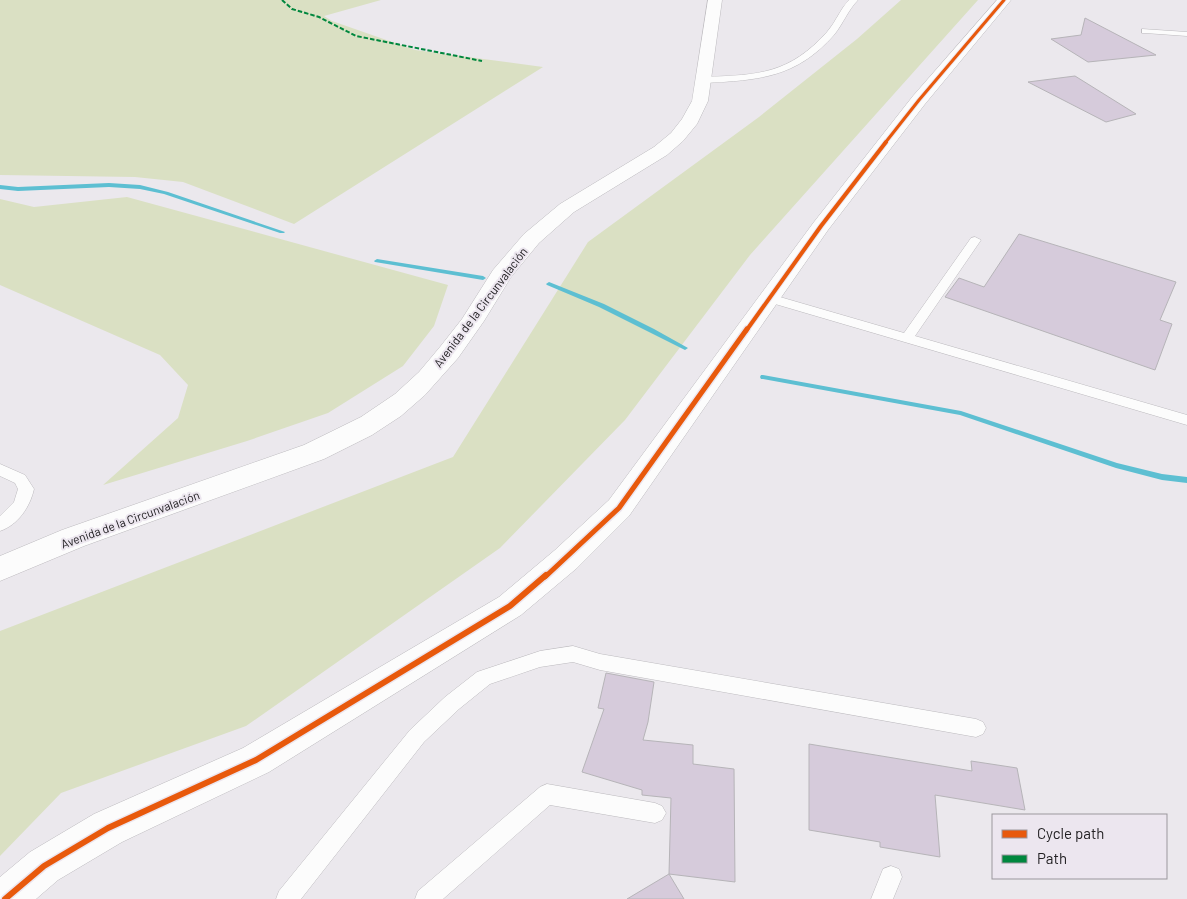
<svg xmlns="http://www.w3.org/2000/svg" width="1187" height="899" viewBox="0 0 1187 899" font-family="Barlow,sans-serif">
  <style>
    .green { fill: #dae0c3 }
    .lines { fill: none; stroke-linecap: round; stroke-linejoin: round }
    .stream { fill: #5dbfd2; fill-rule: evenodd }
    .building { fill: #d6cbdb; stroke: #b6b4b8 }
    .lane-casing { stroke: #bcbabe; stroke-width: 1 }
    .secondary-casing { stroke: #bcbabe; stroke-width: 1 }
    .lane { fill: #fcfcfc; fill-rule: evenodd }
    .secondary { fill: #fcfcfc; fill-rule: evenodd }
    .quiet { stroke: #00873e; stroke-width: 2; stroke-dasharray: 4.5 2; stroke-linecap: butt }
    .cycleway-far3-casing { stroke: #ece6ef; stroke-width: 5 }
    .cycleway-far2-casing { stroke: #ece6ef; stroke-width: 6 }
    .cycleway-far1-casing { stroke: #ece6ef; stroke-width: 8 }
    .cycleway-casing { stroke: #ece6ef; stroke-width: 9 }
    .cycleway-far3 { stroke: #e8590c; stroke-width: 3 }
    .cycleway-far2 { stroke: #e8590c; stroke-width: 4 }
    .cycleway-far1 { stroke: #e8590c; stroke-width: 5 }
    .cycleway { stroke: #e8590c; stroke-width: 6 }
    .labels { text-anchor: middle; dominant-baseline: central; stroke-width: 4; stroke-linejoin: round; paint-order: stroke }
    .street-label { font-size: 12px; fill: #222023; stroke: #ece6ef }
  </style>
  <rect width="100%" height="100%" fill="#ebe8ed"/>
  <g class="green">
    <polygon points="0,0 381,0 324,16 332,21 415,50 543,67 294,224 183,182 135,177 0,175"/>
    <polygon points="901,0 978,0 750,255 625,420 500,548 246,726 61,793 0,856 0,631 453,457 588,242 759,117 857,39"/>
    <polygon points="127,197 448,285 434,326 403,366 328,413 247,441 103,485 178,418 188,385 160,355 0,285 0,199 34,207"/>
  </g>
  <g class="lines">
    <g class="stream">
      <polygon points="109,183 140,185 168,192 285,232 284,233 280,233 164,194 140,189 109,187 18,191 0,189 0,185 18,187"/>
      <polygon points="377,259 483,276 486,278 483,280 375,262 374,261"/>
      <polygon points="549,282 604,304 654,329 688,348 685,350 599,307 547,285 546,284"/>
      <polygon points="761,375 763,375 961,411 1117,463 1162,474 1187,477 1187,483 1162,480 1116,468 960,415 763,379 761,379 760,377"/>
    </g>
  </g>
  <g class="building">
    <polygon points="1085,18 1156,55 1088,62 1051,39 1081,35"/>
    <polygon points="1075,76 1136,114 1106,122 1028,82"/>
    <polygon points="1019,234 1176,282 1160,320 1172,324 1155,370 945,297 959,278 984,287"/>
    <polygon points="606,673 654,682 648,722 643,740 693,745 693,764 734,769 735,882 669,874 671,798 642,795 642,790 582,772 604,709 598,708"/>
    <polygon points="809,744 972,771 971,761 1017,768 1025,810 935,795 940,857 880,847 880,842 809,830"/>
    <polygon points="669,874 684,899 627,899"/>
  </g>
  <g class="lines">
    <g class="lane-casing">
      <g id="lane">
        <path d="M849,0h9c-10,10 -15,24 -24,35 -38,43 -75,45 -129,48l-4,-3 4,-3c54,-2 84,-3 122,-45 9,-10 13,-23 22,-32z"/>
        <polygon points="1142,29 1187,32 1187,36 1145,33 1142,33"/>
        <polygon points="975,237 981,240 915,336 1187,415 1187,425 765,301 763,298 769,294 773,295 904,333 971,238"/>
        <path d="M0,464l25,11 9,14c-4,18 -16,36 -34,42v-15l14,-14 4,-13 -3,-6 -15,-7z"/>
        <polygon points="573,646 600,654 976,719 983,722 986,728 983,734 976,737 600,670 573,662 540,667 490,684 459,709 424,742 301,899 276,899 279,891 410,730 445,697 477,672 540,651"/>
        <polygon points="547,784 655,803 662,806 666,813 662,820 655,823 550,805 443,899 415,899 418,891 540,787"/>
        <polygon points="891,866 899,869 902,877 893,899 871,899 883,869"/>
      </g>
    </g>
    <g class="secondary-casing">
      <g id="secondary">
        <polygon points="708,0 722,0 708,101 697,124 683,141 667,155 574,212 539,243 511,277 484,321 458,358 425,395 401,416 372,435 324,459 84,546 0,581 0,556 62,530 304,445 361,417 395,394 419,372 440,347 462,319 493,270 524,234 560,204 654,147 671,133 682,119 692,101"/>
        <polygon points="997,0 1011,0 925,104 828,230 629,516 577,568 521,615 269,772 122,842 58,880 36,899 0,899 0,877 30,852 94,814 243,748 397,657 499,597 555,550 609,500 814,222 913,96"/>
      </g>
    </g>
    <use href="#lane" class="lane"/>
    <use href="#secondary" class="secondary"/>
    <polyline class="quiet" points="282,0 292,9 319,17 356,36 482,61"/>
    <g class="cycleway-far3-casing">
      <polyline id="cycleway-far3" points="885,143 919,100 1004,0"/>
    </g>
    <g class="cycleway-far2-casing">
      <polyline id="cycleway-far2" points="746,331 821,226 886,142"/>
    </g>
    <g class="cycleway-far1-casing">
      <polyline id="cycleway-far1" points="545,577 619,508 747,329"/>
    </g>
    <g class="cycleway-casing">
      <polyline id="cycleway" points="5,899 44,866 108,828 256,760 510,606 546,575"/>
    </g>
    <use href="#cycleway-far3" class="cycleway-far3"/>
    <use href="#cycleway-far2" class="cycleway-far2"/>
    <use href="#cycleway-far1" class="cycleway-far1"/>
    <use href="#cycleway" class="cycleway"/>
  </g>
  <g class="labels">
    <g class="street-label">
      <text transform="translate(480 307) rotate(-53)">Avenida de la Circunvalación</text>
      <text transform="translate(130 519) rotate(-20)">Avenida de la Circunvalación</text>
    </g>
  </g>
  <rect x="992" y="814" width="175" height="65" fill="#ece6ef" stroke="#9b979d"/>
  <rect x="1002" y="830" width="25" height="8" fill="#e8590c" stroke="#9b979d"/>
  <text x="1037" y="839" font-size="15" fill="#222023">Cycle path</text>
  <rect x="1002" y="855" width="25" height="8" fill="#00873e" stroke="#9b979d"/>
  <text x="1037" y="864" font-size="15" fill="#222023">Path</text>
</svg>
